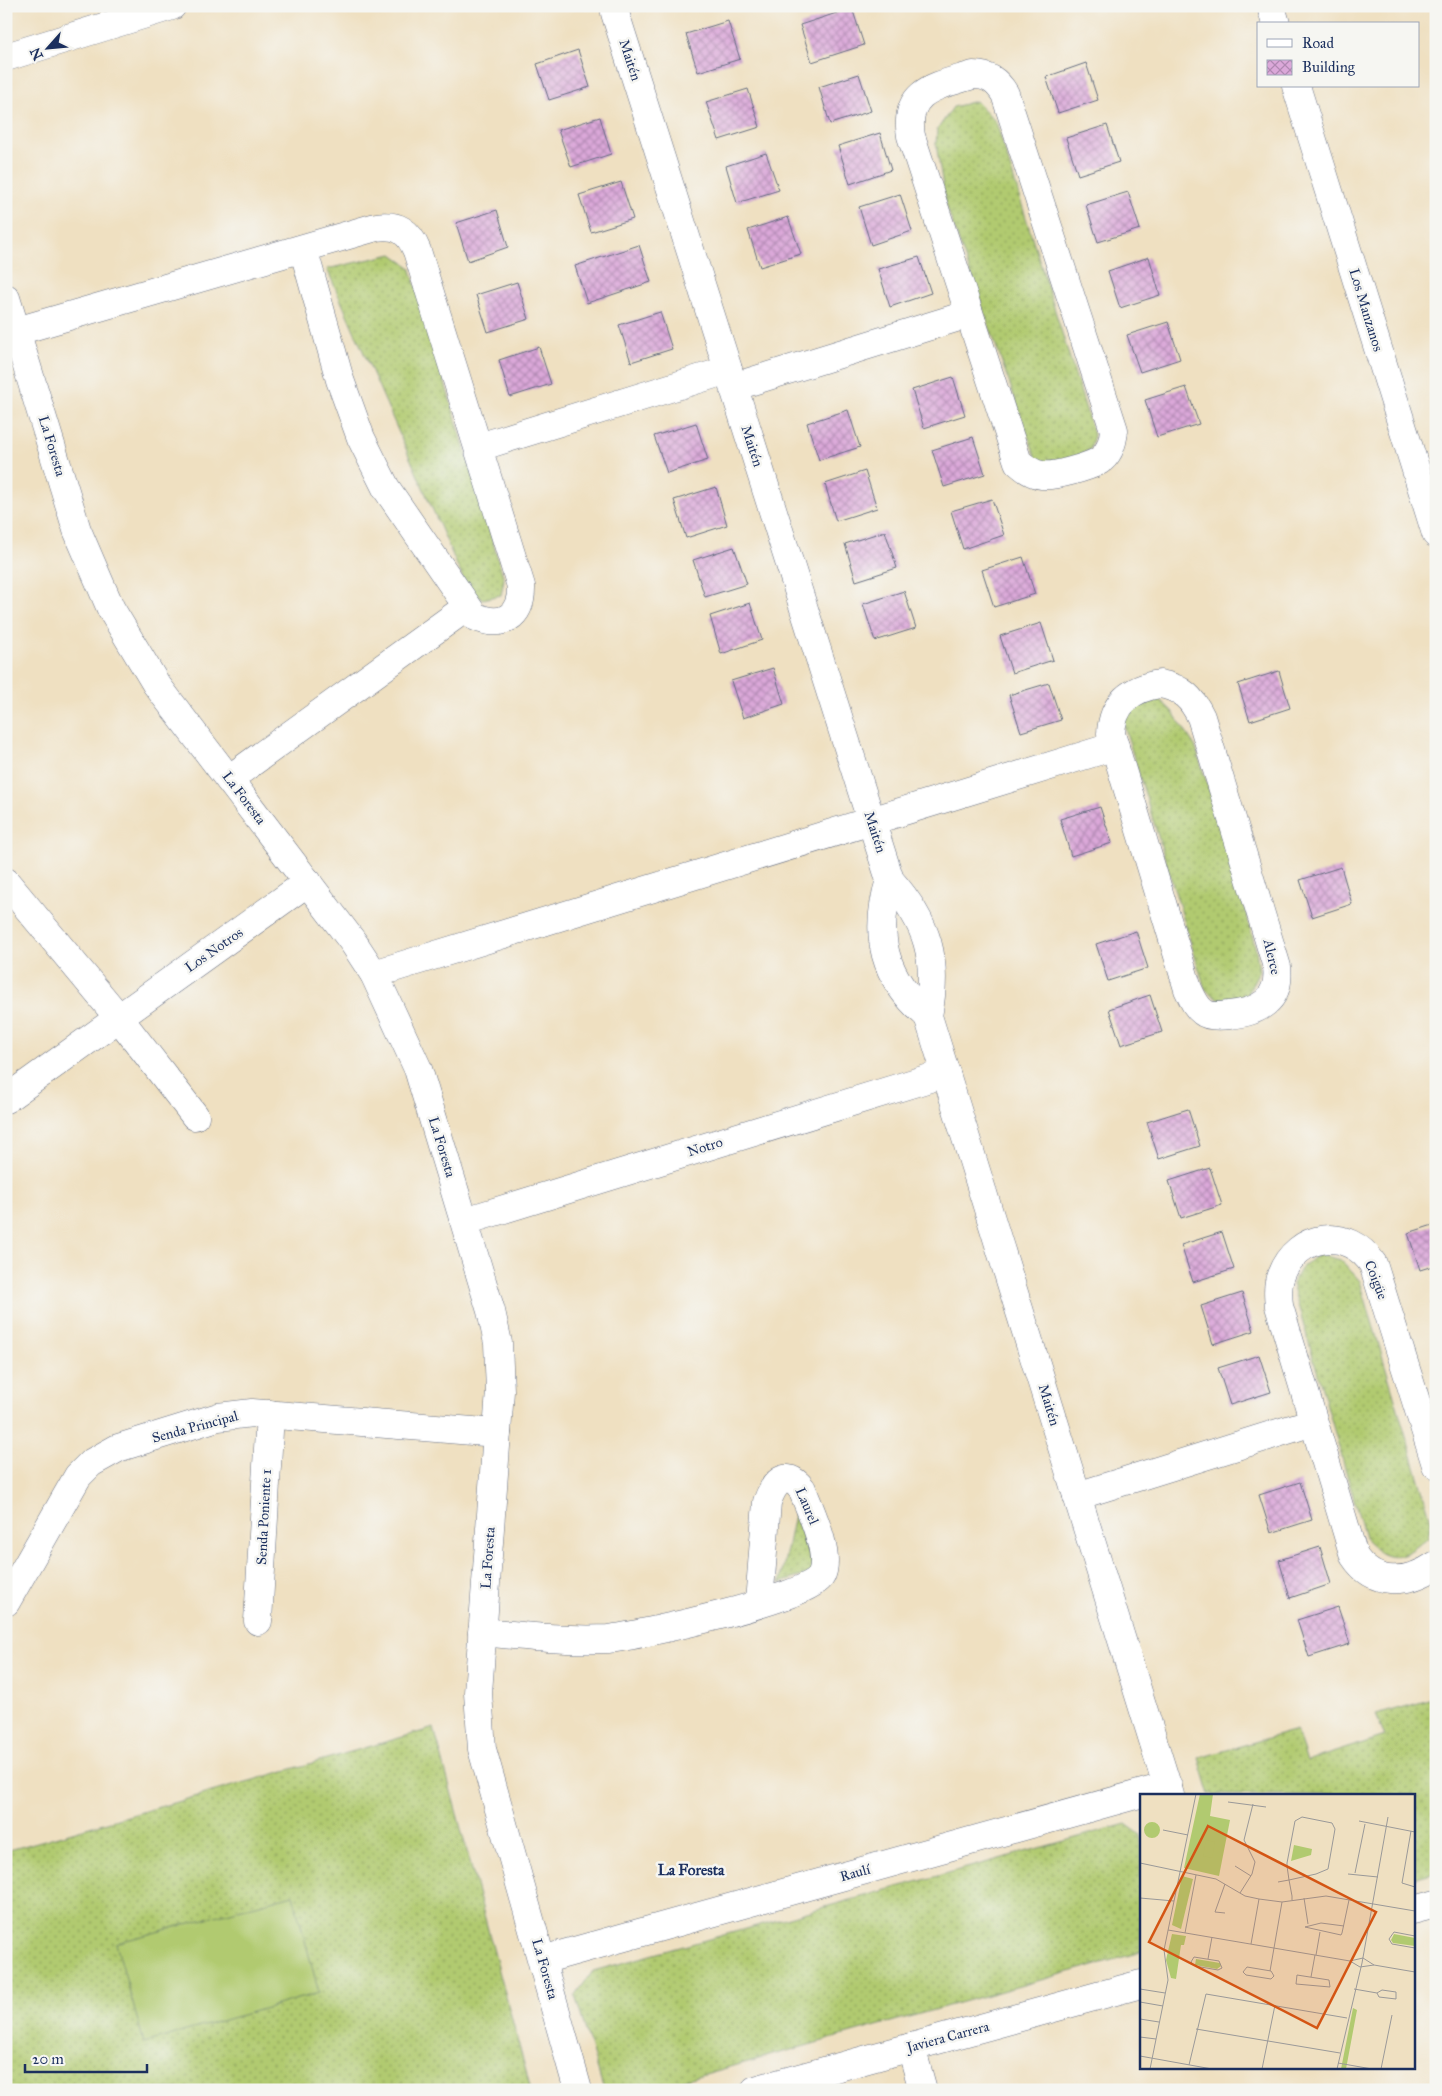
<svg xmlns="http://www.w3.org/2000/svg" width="1442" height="2096" viewBox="0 0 1442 2096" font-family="'IM FELL Great Primer',serif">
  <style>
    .grass { fill: url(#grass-dots); stroke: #667c67 }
    .pitch { fill: #b1ca70; stroke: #667c67 }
    .building { fill: url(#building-cross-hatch) }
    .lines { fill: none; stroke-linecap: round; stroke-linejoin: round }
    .minor-casing { stroke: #656d81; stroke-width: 29 }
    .minor { stroke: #fff; stroke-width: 28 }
    .labels { text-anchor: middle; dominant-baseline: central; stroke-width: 5; stroke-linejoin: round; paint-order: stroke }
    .street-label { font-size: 14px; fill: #1b2f5e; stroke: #f6f6f2 }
    .neighbourhood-label { font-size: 15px; font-weight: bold; fill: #1b2f5e; stroke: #f6f6f2 }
    .inset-road { fill: none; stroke: #9a9999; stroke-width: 1 }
    .view { fill: #d45514; fill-opacity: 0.15; stroke: #d45514; stroke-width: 2.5 }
    .inset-edge { fill: none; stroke: #1b2f5e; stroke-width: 2.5 }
  </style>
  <defs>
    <pattern id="grass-dots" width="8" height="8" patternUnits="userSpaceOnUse" patternTransform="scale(1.25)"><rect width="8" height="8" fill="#b1ca70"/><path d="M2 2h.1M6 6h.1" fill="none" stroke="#8fa45f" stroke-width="1.8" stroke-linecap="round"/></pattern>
    <pattern id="building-cross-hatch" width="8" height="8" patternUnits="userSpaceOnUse" patternTransform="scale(1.25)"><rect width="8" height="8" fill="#dba8d9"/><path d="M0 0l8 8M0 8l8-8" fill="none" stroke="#b189b3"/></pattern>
  </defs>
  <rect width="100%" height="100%" fill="#f6f6f2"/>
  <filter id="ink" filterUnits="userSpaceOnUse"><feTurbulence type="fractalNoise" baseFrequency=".02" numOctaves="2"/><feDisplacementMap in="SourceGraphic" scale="10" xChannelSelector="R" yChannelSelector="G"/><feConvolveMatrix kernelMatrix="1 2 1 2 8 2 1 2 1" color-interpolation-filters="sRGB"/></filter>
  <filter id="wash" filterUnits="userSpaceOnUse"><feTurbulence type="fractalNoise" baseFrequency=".0096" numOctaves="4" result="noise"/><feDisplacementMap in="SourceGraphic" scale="20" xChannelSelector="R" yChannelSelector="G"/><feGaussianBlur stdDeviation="1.12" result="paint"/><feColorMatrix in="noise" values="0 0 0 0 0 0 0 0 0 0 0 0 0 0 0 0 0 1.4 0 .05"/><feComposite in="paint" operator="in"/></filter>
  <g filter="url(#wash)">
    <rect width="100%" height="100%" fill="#efe0c1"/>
    <g class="grass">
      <polygon points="976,101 996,122 1094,435 1090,450 1048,469 1036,458 946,205 936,144 937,130 953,107"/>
      <polygon points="392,254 410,267 504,579 501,595 483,599 468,590 327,269"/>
      <polygon points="1160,700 1172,711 1195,746 1231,857 1256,950 1259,971 1246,996 1221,1002 1205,989 1122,719 1140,705"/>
      <path d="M1318,1254l23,6 19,21 71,239 -3,17c-23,21 -38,27 -62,4l-74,-257 8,-15z"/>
      <polygon points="796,1505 815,1572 780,1583"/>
      <polygon points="1436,1698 1436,1872 1413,1878 1413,1795 1210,1795 1199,1758 1296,1730 1307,1761 1385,1736 1376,1715"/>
      <polygon points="434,1728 531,2090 6,2090 6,1851"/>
      <polygon points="1126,1824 1141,1835 1141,1952 648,2090 607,2090 603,2087 575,1996 593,1971"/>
    </g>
    <polygon class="pitch" points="293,1895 319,1993 144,2043 116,1943"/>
    <g id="blocks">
      <g class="building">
        <polygon points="852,8 864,45 812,62 800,25"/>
        <polygon points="728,21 740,59 698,72 686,34"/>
        <polygon points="578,50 590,87 549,100 537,64"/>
        <polygon points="1086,63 1098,100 1058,113 1046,77"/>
        <polygon points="859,74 871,111 830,124 819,87"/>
        <polygon points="748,89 760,127 719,140 706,102"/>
        <polygon points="600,117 611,154 571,167 558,130"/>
        <polygon points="1107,125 1119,162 1078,175 1066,138"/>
        <polygon points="880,133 891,170 850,184 838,146"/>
        <polygon points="766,153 779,190 737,203 726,166"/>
        <polygon points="621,182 633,219 591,232 579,195"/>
        <polygon points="1128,192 1140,229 1098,242 1086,205"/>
        <polygon points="900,194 912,231 871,245 859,207"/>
        <polygon points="497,210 508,247 468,261 456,223"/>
        <polygon points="788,217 801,254 760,267 748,230"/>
        <polygon points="639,245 651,282 587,303 575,266"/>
        <polygon points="919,257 931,293 890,307 878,269"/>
        <polygon points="1149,257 1160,295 1120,308 1108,271"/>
        <polygon points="517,282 529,319 488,332 476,295"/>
        <polygon points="660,312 672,349 631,362 619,325"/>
        <polygon points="1168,322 1180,359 1140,372 1127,335"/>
        <polygon points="539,347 551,384 510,397 499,360"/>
        <polygon points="953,377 965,415 924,428 912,390"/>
        <polygon points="1186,387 1199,424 1157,437 1145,400"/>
        <polygon points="848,410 860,447 819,460 807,423"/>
        <polygon points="696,423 708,460 667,473 654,436"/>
        <polygon points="973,437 985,474 944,487 932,450"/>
        <polygon points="865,471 877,508 836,521 825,484"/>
        <polygon points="716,487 727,525 686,538 674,500"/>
        <polygon points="992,499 1004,535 963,549 951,511"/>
        <polygon points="885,531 897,568 856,581 845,544"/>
        <polygon points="734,547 747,584 705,597 693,560"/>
        <polygon points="1023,557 1035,594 994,607 982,570"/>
        <polygon points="904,591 916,628 875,641 863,604"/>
        <polygon points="750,603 762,640 721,654 710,616"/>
        <polygon points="1041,623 1053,660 1012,673 1000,636"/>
        <polygon points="773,668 784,704 743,718 731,681"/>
        <polygon points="1279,671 1290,708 1250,721 1238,684"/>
        <polygon points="1049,683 1061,720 1021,732 1009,695"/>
        <polygon points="1100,807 1112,843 1071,856 1060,819"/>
        <polygon points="1341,867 1352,904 1312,917 1300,880"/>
        <polygon points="1136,931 1148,968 1108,981 1096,944"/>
        <polygon points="1150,995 1162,1032 1121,1045 1109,1009"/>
        <polygon points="1188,1109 1200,1146 1159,1159 1147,1122"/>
        <polygon points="1210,1168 1222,1205 1181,1218 1169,1181"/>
        <polygon points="1436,1224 1436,1265 1420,1270 1408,1233"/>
        <polygon points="1222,1232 1234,1269 1193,1282 1181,1245"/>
        <polygon points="1242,1293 1254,1331 1213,1344 1201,1306"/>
        <polygon points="1436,1298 1436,1315 1435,1315 1431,1300"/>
        <polygon points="1259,1355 1271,1392 1230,1405 1218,1368"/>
        <polygon points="1300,1482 1312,1520 1271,1533 1259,1495"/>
        <polygon points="1320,1547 1331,1584 1290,1598 1279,1560"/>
        <polygon points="1338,1607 1350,1644 1309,1657 1297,1620"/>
      </g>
    </g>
  </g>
  <g filter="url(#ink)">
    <use href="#blocks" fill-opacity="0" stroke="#656d81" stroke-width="1"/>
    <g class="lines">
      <g class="minor-casing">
        <g id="minor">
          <path d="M616,6l-1,7 275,867c38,43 49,79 38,136l242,779"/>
          <polyline points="1271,6 1276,24"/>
          <polyline points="6,57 172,6"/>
          <path d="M973,75c16,0 24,6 32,19l109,336c-1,12 -4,24 -15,31 -11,6 -45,16 -57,14 -10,-1 -17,-7 -24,-13l-107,-326c-8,-47 27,-50 62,-61z"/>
          <polyline points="1296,86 1436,534"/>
          <polyline points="6,298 77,530 111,609 156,684 353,942 374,974 418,1069 491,1311 498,1343 500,1391 478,1693 482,1749 578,2090"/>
          <path d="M17,331l359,-104c22,-3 33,4 41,24l104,335c1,31 -19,43 -47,30l-88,-128 -25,-50 -21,-58 -37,-132"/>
          <polyline points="733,387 969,314"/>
          <polyline points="479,447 728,370"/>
          <path d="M1160,684c22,4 32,14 41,33l76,250c4,33 -18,45 -48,48 -8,1 -20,2 -26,-3 -8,-6 -11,-15 -15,-23l-77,-255c1,-30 20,-46 49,-50z"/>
          <polyline points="229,779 467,607"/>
          <path d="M890,880c-17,55 -7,98 38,136"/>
          <polyline points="6,882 119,1018 195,1116"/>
          <polyline points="374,974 1115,746"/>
          <polyline points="6,1099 308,882"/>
          <polyline points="465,1221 946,1073"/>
          <path d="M1436,1465l-63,-201c-25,-38 -76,-31 -92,11 -4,10 -3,21 -2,31l75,250c20,31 54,28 82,9"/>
          <polyline points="1077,1496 1313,1422"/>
          <polyline points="6,1602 78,1476 91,1463 118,1448 218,1417 252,1413 497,1433"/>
          <polyline points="258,1621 270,1414"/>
          <path d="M482,1632c42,4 84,9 126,7 30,-3 202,-41 213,-63 11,-21 -11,-66 -19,-87 -17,-21 -28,-6 -35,13l-8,101"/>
          <polyline points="1413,1910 1436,1904"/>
          <polyline points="542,1960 1168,1786"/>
          <polyline points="911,2047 923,2090"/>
          <polyline points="755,2090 1141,1984"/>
        </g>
      </g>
      <use href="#minor" class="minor"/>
    </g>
  </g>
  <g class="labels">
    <g class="street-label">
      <text transform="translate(630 60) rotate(72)">Maitén</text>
      <text transform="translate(1366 310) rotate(73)">Los Manzanos</text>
      <text transform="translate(52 446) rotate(73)">La Foresta</text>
      <text transform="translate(752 446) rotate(72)">Maitén</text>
      <text transform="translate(244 798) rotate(53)">La Foresta</text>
      <text transform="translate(875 832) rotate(72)">Maitén</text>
      <text transform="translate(214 950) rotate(-35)">Los Notros</text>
      <text transform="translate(1272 957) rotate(77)">Alerce</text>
      <text transform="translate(442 1147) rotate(73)">La Foresta</text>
      <text transform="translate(705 1147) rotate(-17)">Notro</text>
      <text transform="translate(1376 1280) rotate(69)">Coigüe</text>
      <text transform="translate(1049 1405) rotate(73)">Maitén</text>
      <text transform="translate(195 1427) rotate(-15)">Senda Principal</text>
      <text transform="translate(807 1506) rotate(67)">Laurel</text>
      <text transform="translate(264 1517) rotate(-87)">Senda Poniente 1</text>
      <text transform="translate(488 1558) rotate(-86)">La Foresta</text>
      <text transform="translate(855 1873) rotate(-16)">Raulí</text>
      <text transform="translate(545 1969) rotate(74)">La Foresta</text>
      <text transform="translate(948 2037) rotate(-15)">Javiera Carrera</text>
    </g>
    <g class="neighbourhood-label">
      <text x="691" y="1870">La Foresta</text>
    </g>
  </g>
  <g transform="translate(1140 1794)">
    <rect width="275" height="275" fill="#efe0c1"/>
    <path d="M60,0h13l-3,22 20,4 -11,56 -35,-8zM4 36a8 8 0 1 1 16 0a8 8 0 1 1-16 0ZM154,51l18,4 -1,6 -20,6zM42,82l11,3 -12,50 -9,-4zM32,140l14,2 -2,9h-3l-5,34 -5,-1 -5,-18zM254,140l21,4v8l-22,-3 -2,-3zM56,165l24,4 1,3 -4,3 -22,-4zM213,214l4,2 -11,59h-5z" fill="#b1ca70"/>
    <path d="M66,46l9,2 -3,16 -9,-2z" fill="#b1ca70"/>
    <path class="inset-road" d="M88,8l38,5M219,27l56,11M23,36l25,5M271,37l-9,52 13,4M0,69l76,16 29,17 14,3 23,3 44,-6 89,15M95,72l16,10M215,79l10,-49M208,80l30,3M138,88l11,-2 27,-6 12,-5 7,-40 -3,-6 -30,-6 -7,4 -8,42v3l2,14 3,16v4M100,99l12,-19 3,-12 -11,-22 9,-36M0,104l34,3M164,104l4,26M85,119l-10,-1 10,-28M204,132l-23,-3 -16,4 36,8 1,-2 7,-33M28,136l182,31 13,-3 11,7M45,139l11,-58M275,142l-21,-4 -5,7 3,5 23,4M111,150l8,-45M176,161l4,-23M54,163l25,4 3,7 -4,2 -23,-4 -4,-4zM68,165l4,-22M210,167l10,6 14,-2 41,7M107,173l24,4 3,5 -3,3 -25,-4 -3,-3zM130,177l12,-69M157,181l32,5 1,7 -34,-3zM171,183l4,-22M0,195l25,4M214,195l23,4M242,196l14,2v7l-17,-2 -2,-4zM0,208l23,4M0,225l19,3M56,235l144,24M0,243l16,2M0,262l72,13M198,269l34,6M49,271l17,-71 141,24M10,275l18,-89 -4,-30 32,-156M122,275l13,-64M197,275l25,-106 26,-146M241,275l11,-54"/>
    <path class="view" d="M68,32l168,86 -59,116 -168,-86z"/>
    <rect width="275" height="275" class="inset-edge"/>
  </g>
  <rect width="1442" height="2096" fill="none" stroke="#f6f6f2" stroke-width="25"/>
  <rect x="1257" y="22" width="162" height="65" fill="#f6f6f2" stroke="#9ea6b7"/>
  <rect x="1267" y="39" width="25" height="8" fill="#ffffff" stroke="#9ea6b7"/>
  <text x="1302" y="48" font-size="15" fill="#1b2f5e">Road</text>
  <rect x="1267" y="60" width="25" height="15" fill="url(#building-cross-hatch)" stroke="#9ea6b7"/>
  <text x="1302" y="72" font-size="15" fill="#1b2f5e">Building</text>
  <g transform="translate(48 48) rotate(243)" stroke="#f6f6f2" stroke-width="4" paint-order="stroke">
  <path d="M0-4L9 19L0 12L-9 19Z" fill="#1b2f5e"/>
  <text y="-8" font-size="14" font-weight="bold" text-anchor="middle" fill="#1b2f5e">N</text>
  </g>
  <path d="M25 2064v8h122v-8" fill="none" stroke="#1b2f5e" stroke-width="2.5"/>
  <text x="32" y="2064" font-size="15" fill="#1b2f5e" stroke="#f6f6f2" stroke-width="4" paint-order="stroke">20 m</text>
</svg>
